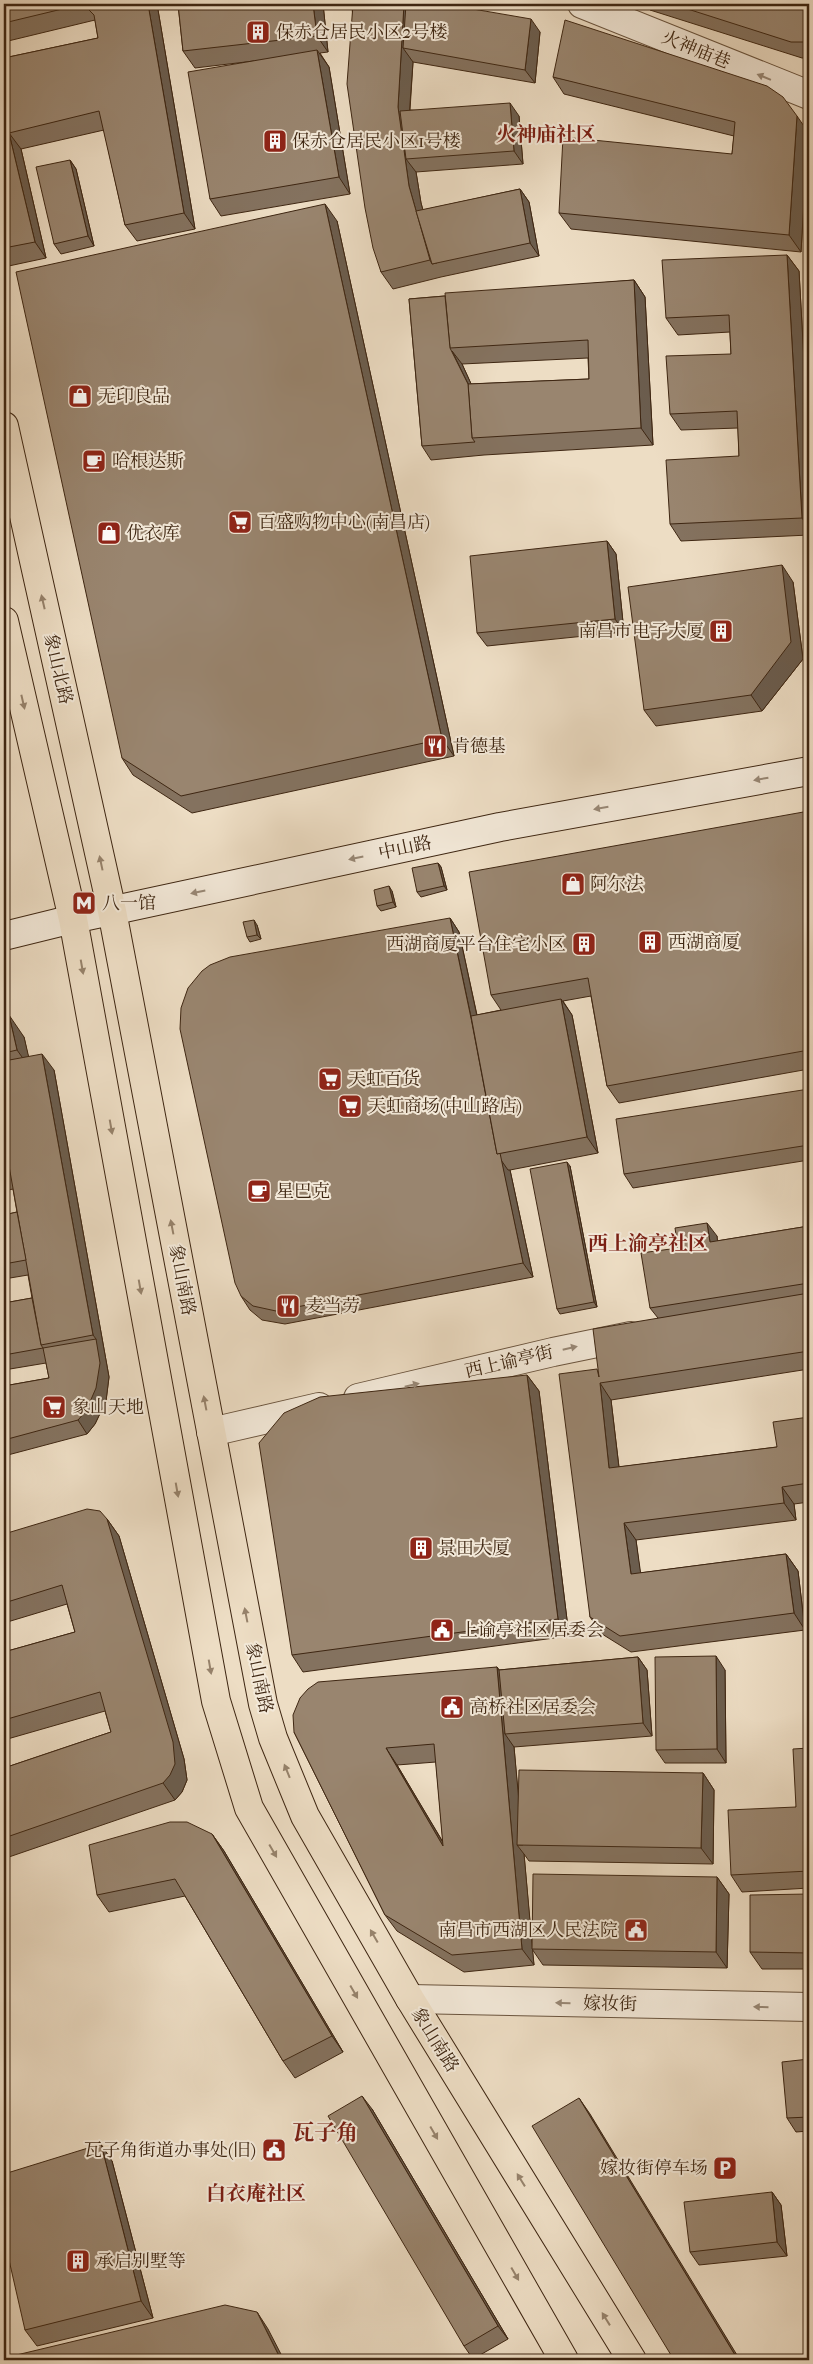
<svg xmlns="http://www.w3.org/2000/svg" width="813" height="2364" viewBox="0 0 813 2364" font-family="'IM FELL French Canon','Noto Serif SC',serif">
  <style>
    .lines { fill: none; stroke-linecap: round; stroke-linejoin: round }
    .minor-casing { stroke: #6a543e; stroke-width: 30 }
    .tertiary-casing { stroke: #6a543e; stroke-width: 30 }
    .secondary-casing { stroke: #3e2612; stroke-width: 30 }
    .primary-casing { stroke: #3e2612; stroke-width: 30 }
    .minor { stroke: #f3e9d9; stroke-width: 28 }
    .tertiary { stroke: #f3e9d9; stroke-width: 28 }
    .secondary { stroke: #f3e9d9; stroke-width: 28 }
    .primary { stroke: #edddc4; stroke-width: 28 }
    .wall { fill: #84725f; stroke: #3e2612; fill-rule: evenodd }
    .shaded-wall { fill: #6b5d4e; stroke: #3e2612 }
    .building { fill: #99856f; stroke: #3e2612; fill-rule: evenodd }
    .oneway { fill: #988876 }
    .oneway2 { fill: #96826b }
    .labels { text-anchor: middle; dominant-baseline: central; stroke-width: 4; stroke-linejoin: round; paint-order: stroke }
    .poi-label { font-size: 18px; fill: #3e2612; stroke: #f3e9d9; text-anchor: start }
    .street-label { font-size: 18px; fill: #3e2612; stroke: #f3e9d9 }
    .quarter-label { font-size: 20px; font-weight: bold; fill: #7a1f14; stroke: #f3e9d9 }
    .district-label { font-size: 22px; font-weight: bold; fill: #7a1f14; stroke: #f3e9d9 }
  </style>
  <rect width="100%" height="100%" fill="#edddc4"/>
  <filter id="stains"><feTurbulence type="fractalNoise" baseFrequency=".004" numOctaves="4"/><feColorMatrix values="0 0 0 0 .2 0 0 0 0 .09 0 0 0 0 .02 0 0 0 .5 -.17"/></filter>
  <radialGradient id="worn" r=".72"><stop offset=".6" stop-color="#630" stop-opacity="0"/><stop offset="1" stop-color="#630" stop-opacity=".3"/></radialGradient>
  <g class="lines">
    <g class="minor-casing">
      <g id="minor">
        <polyline points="582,4 809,95"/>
        <polyline points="410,1999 809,2007"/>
      </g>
    </g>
    <g class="tertiary-casing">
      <g id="tertiary">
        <polyline points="358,1398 553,1352 631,1336"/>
        <polyline points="211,1432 319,1407"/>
      </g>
    </g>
    <g class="secondary-casing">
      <polyline id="secondary" points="4,936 73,919 500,827 809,771"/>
    </g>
    <g class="primary-casing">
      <g id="primary">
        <polyline points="4,426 112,911 263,1704 273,1738 305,1816 410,1999 632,2360"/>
        <polyline points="4,621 73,919 216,1701 249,1808 564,2360"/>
      </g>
    </g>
    <use href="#minor" class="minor"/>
    <use href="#tertiary" class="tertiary"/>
    <use href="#secondary" class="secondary"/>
    <use href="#primary" class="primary"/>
  </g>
  <g class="wall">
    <polygon points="4,4 157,4 195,229 137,241 125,225 104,130 21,149 46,258 4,267 4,58 98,38 95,20 4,42"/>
    <polygon points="178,4 323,4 328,52 320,53 329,67 350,194 221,216 210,199 254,61 195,68 183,51"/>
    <polygon points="646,4 809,4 809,58 802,58 650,10"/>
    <polygon points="352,8 540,32 535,83 413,62 410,110 519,116 523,164 416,172 421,203 423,210 520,189 529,202 539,256 441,277 393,289 381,272"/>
    <polygon points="553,77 808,132 801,252 571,229 559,213 732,154 734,136 564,94"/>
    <polygon points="70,160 76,169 94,246 61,254 54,244"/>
    <polygon points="337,221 454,756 192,813 133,775 122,758"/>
    <polygon points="787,255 799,271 809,451 809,535 681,541 670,524 739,456 738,428 681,430 670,414 731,354 730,332 678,335 666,318"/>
    <path d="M634,280l11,17 8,148 -169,10 -53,5 -9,-14 -13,-147zM588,358l1,21 -118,5 -9,-20z"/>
    <polygon points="607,541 616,554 624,632 487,646 477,633"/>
    <polygon points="793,582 803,659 762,711 656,726 644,710"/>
    <polygon points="809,811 809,1069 619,1103 607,1086 591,996 563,1001 572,1015 598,1153 510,1170 533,1277 285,1324 262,1320 250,1310 241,1296 450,918 459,932 477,1015 501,1010 491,995"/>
    <polygon points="438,863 441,867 447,890 421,897 417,892"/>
    <polygon points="392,891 396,907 381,911 377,906"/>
    <polygon points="257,925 261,939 250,942 247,937"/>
    <polygon points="4,1016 24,1037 28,1056 54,1070 109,1377 106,1401 95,1424 87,1434 4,1456 4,1386 49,1378 46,1363 4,1370 4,1303 32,1298 28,1275 4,1279 4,1215 17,1212 13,1189 4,1191"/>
    <polygon points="809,1089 809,1160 633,1188 624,1174"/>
    <polygon points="570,1166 597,1307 560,1314 557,1309"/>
    <polygon points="809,1226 809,1369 611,1400 619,1467 777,1447 809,1417 809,1502 794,1504 796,1520 636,1540 640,1573 786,1554 798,1571 805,1630 631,1652 602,1634 590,1617 599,1372 658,1318 650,1308 678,1248 717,1236 717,1241"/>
    <polygon points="527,1375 539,1391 569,1636 303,1672 292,1655"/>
    <polygon points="107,1519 119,1536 184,1759 187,1780 182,1792 175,1800 6,1858 4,1855 4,1768 111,1732 105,1711 4,1740 4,1652 75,1632 67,1604 4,1623 4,1534"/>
    <path d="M638,1657l9,13 5,66 -138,11 4,47 185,-21 11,17 -1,74 -184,-3 -5,-7 8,92 185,-69 12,17 -2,74 -184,-3 -11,-16 2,16 -70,7 -67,-41 -12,-16 -91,-183 203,-65 2,3zM436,1762l7,80 -46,-77z"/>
    <polygon points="725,1670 726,1763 665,1763 656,1750"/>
    <polygon points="809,1748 809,1888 742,1892 731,1875 796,1807"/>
    <polygon points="212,1834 224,1851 343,2052 295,2078 283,2061 185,1896 109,1912 97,1895"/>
    <polygon points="809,1894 809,1969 762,1969 750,1952"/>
    <polygon points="809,2059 809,2131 796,2132 787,2118"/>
    <polygon points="372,2109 508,2339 473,2359 464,2346"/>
    <polygon points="112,2161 153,2318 37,2346 25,2330"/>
    <polygon points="772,2192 781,2205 787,2256 699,2265 690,2252"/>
  </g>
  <g class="shaded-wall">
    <polygon points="148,4 157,4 195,229 184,213"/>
    <polygon points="313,4 323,4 328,52 317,36"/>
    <polygon points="404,4 411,4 403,48 413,62 406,159 416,172 421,203 437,263 432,264 430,260 409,186 398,107"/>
    <polygon points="531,19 540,32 535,83 525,70"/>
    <polygon points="317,50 329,67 350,194 339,177"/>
    <polygon points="510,103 519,116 523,164 514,151"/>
    <polygon points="797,116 808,132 801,252 789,235"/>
    <polygon points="9,133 21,149 46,258 35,242"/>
    <polygon points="70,160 76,169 94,246 88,236"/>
    <polygon points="520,189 529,202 539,256 530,243"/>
    <polygon points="325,204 337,221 454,756 442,739"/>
    <polygon points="787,255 799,271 809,451 809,528 802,518"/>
    <polygon points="634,280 645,297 653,445 641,428"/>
    <polygon points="452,351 462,364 479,401 470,388"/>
    <polygon points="607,541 616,554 624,632 615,619"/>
    <polygon points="782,565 793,582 803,659 762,711 751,695"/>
    <polygon points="438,863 441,867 447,890 444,886"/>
    <polygon points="389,886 392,891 396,907 393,902"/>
    <polygon points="450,918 459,932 506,1152 500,1153"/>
    <polygon points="254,920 257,925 261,939 257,935"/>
    <polygon points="561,999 572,1015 598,1153 587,1137"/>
    <polygon points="9,1015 24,1037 32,1071 17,1050"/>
    <polygon points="42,1054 54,1070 109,1377 106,1401 95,1424 87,1434 78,1420 96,1339 93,1335"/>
    <polygon points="501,1160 508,1170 510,1170 533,1277 523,1263"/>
    <polygon points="567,1162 570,1166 597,1307 594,1302"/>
    <polygon points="707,1223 717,1236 719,1255 710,1242"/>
    <polygon points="527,1375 539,1391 569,1636 558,1619"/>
    <polygon points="600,1383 611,1400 621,1485 609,1468"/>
    <polygon points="782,1487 794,1504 796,1520 784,1503"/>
    <polygon points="107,1519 119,1536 184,1759 187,1780 182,1792 175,1800 163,1783"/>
    <polygon points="624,1523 636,1540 643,1590 631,1574"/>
    <polygon points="786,1554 798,1571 805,1630 794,1613"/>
    <polygon points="716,1656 725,1670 726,1763 717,1749"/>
    <polygon points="638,1657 647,1670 652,1736 643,1723"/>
    <polygon points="497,1667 508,1683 505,1734 514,1747 523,1845 517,1845 524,1854 534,1965 522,1949"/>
    <polygon points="386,1748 397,1765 455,1863 443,1846"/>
    <polygon points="703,1773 714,1790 713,1864 701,1848"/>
    <polygon points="212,1834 224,1851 343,2052 332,2036"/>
    <polygon points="717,1877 729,1894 727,1968 716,1952"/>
    <polygon points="362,2096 372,2109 508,2339 498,2326"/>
    <polygon points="579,2098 590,2114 740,2360 738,2360"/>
    <polygon points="101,2144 112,2161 153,2318 141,2301"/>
    <polygon points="772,2192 781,2205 787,2256 777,2242"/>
    <polygon points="257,2312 268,2329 284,2360 281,2360"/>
  </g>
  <g class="building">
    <polygon points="4,4 148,4 184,213 125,225 99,111 9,133 35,242 4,248 4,58 98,38 94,15 83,4 4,23"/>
    <polygon points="178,4 313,4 317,36 183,51"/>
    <polygon points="353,4 404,4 398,107 409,186 430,260 381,272 373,248 365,208 347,84"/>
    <polygon points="406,4 444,4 531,19 525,70 403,48"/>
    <polygon points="672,4 809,4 809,40 805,42 791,42"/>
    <polygon points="565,20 767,86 783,97 797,116 789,235 559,213 563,137 732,154 735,122 553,77"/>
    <polygon points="317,50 339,177 210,199 188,72"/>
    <polygon points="510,103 514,151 406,159 400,111"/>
    <polygon points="70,160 88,236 54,244 36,167"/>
    <polygon points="520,189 530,243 432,264 416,211"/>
    <polygon points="325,204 442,739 181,796 122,758 16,272"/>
    <polygon points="787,255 802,518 670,524 666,460 739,456 737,411 670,414 666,356 731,354 729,315 666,318 662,260"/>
    <polygon points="634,280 641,428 472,438 468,384 589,379 588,340 450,348 445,293"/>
    <polygon points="445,296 450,348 468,384 472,438 475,442 422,446 409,299"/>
    <polygon points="607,541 615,619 477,633 470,556"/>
    <polygon points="782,565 791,642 751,695 644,710 628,587"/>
    <polygon points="809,811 809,1050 607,1086 588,978 491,995 469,872"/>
    <polygon points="438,863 444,886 417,892 412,868"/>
    <polygon points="389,886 393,902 377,906 374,890"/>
    <polygon points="450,918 471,1018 497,1154 500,1153 523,1263 276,1311 253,1306 241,1296 235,1283 180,1029 181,1008 188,988 202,971 210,965 230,957"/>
    <polygon points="254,920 257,935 247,937 243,922"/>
    <polygon points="561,999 587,1137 497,1154 471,1016"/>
    <polygon points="9,1015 17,1050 4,1053 4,1016"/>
    <polygon points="42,1054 93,1335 41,1345 4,1138 4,1061"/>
    <polygon points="809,1089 809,1145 624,1174 616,1119"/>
    <polygon points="4,1138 10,1175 4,1176"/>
    <polygon points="567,1162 594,1302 557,1309 530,1169"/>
    <polygon points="17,1212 26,1260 4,1264 4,1215"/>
    <polygon points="707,1223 710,1242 809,1226 809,1283 650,1308 641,1253 678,1248 675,1228"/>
    <polygon points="809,1293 809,1351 600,1383 609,1468 777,1447 773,1422 809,1417 809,1483 782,1487 784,1503 624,1523 631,1574 786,1554 794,1613 620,1636 590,1617 559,1374 597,1369 599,1377 593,1329"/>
    <polygon points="32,1298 41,1345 43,1348 96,1339 100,1363 96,1388 86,1411 78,1420 4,1440 4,1386 49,1378 43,1348 4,1355 4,1303"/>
    <polygon points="527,1375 558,1619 292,1655 259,1443 284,1413 320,1397"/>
    <polygon points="87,1509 100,1511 107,1519 173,1742 175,1764 170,1775 163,1783 4,1838 4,1768 111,1732 100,1692 4,1720 4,1652 75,1632 62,1585 4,1603 4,1534"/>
    <polygon points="716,1656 717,1749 656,1750 655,1657"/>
    <polygon points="638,1657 643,1723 505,1734 499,1670"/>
    <path d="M497,1667l25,282 -70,6 -67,-40 -91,-183 -1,-17 7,-17 8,-9 10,-7zM434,1744l9,102 -57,-98z"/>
    <polygon points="809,1748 809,1871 731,1875 728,1810 796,1807 793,1749"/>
    <polygon points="519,1770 703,1773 701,1848 517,1845"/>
    <polygon points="170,1822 187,1822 212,1834 332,2036 283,2061 175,1879 97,1895 89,1845"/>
    <polygon points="533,1874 717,1877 716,1952 532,1949"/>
    <polygon points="809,1894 809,1953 750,1952 750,1895"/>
    <polygon points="809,2059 809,2117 787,2118 782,2062"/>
    <polygon points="362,2096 498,2326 464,2346 328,2116"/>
    <polygon points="579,2098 738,2360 674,2360 532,2126"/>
    <polygon points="101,2144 141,2301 25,2330 4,2238 4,2174"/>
    <polygon points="772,2192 777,2242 690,2252 684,2202"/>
    <polygon points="225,2305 257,2312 281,2360 4,2360 4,2358"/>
  </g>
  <defs><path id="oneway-solid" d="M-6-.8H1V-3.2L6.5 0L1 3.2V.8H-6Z" transform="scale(1.25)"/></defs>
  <g class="oneway">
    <use href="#oneway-solid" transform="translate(764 77) rotate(-158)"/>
    <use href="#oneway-solid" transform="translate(761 779) rotate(170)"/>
    <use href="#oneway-solid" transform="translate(601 808) rotate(170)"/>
    <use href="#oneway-solid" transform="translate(356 858) rotate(168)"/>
    <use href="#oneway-solid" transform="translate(198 892) rotate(168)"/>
    <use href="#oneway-solid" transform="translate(570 1348) rotate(-13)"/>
    <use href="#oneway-solid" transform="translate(412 1385) rotate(-13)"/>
    <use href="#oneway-solid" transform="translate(563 2003) rotate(-179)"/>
    <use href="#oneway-solid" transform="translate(761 2007) rotate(-179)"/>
  </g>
  <g class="oneway2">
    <use href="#oneway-solid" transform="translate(43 602) rotate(-103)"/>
    <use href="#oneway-solid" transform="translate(23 702) rotate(77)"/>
    <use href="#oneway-solid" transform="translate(101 863) rotate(-102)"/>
    <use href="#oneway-solid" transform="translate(82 967) rotate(80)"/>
    <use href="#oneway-solid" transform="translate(111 1127) rotate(80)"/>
    <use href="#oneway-solid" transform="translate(172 1227) rotate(-101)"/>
    <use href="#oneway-solid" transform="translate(140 1287) rotate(80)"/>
    <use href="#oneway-solid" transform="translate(205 1403) rotate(-101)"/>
    <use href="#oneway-solid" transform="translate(177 1490) rotate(80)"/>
    <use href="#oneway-solid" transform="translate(246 1615) rotate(-101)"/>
    <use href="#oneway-solid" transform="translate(210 1667) rotate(80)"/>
    <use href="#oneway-solid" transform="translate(287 1771) rotate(-112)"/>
    <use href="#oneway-solid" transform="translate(273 1851) rotate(60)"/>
    <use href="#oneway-solid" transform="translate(374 1936) rotate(-120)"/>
    <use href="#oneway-solid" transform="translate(354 1992) rotate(60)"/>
    <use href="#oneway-solid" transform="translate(434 2133) rotate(60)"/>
    <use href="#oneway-solid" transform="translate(521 2180) rotate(-122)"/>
    <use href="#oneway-solid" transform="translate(515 2274) rotate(60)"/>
    <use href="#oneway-solid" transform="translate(606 2319) rotate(-122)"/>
  </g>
  <defs>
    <g id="building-square" transform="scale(1.25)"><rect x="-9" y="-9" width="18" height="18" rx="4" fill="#8f2418" stroke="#f3e9d9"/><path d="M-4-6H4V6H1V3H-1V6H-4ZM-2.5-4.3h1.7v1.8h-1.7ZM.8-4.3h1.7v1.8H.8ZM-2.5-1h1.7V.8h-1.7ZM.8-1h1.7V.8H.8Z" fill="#fff"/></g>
    <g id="shop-square" transform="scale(1.25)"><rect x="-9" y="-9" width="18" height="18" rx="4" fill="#8f2418" stroke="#f3e9d9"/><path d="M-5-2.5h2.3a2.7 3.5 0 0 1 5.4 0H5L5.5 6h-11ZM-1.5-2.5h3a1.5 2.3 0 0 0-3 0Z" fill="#fff"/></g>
    <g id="cafe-square" transform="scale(1.25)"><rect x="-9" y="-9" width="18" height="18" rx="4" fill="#8f2418" stroke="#f3e9d9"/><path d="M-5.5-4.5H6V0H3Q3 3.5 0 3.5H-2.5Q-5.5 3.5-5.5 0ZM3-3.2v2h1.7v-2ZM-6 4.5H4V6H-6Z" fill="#fff"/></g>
    <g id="supermarket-square" transform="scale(1.25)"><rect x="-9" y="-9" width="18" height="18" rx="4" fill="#8f2418" stroke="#f3e9d9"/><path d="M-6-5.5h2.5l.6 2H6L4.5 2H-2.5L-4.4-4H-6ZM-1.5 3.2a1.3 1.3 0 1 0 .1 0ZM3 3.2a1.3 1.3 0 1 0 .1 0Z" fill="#fff"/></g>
    <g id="restaurant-square" transform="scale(1.25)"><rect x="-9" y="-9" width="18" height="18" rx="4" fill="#8f2418" stroke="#f3e9d9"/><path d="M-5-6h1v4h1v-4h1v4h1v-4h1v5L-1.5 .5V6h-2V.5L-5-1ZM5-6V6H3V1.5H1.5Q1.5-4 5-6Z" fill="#fff"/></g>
    <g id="metro-square" transform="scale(1.25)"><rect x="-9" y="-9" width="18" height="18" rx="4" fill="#8f2418" stroke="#f3e9d9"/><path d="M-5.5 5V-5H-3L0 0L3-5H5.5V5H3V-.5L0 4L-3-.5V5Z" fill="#fff"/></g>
    <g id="civic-square" transform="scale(1.25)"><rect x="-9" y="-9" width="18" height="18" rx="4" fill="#8f2418" stroke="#f3e9d9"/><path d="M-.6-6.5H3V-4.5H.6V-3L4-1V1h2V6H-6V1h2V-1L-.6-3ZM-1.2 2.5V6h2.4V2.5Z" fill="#fff"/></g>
    <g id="parking-square" transform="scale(1.25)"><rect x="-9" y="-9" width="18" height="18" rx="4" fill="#8f2418" stroke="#f3e9d9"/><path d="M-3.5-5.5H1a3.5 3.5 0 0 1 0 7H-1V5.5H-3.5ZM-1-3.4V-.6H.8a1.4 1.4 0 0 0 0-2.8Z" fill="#fff"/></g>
  </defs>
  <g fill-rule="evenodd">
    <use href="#building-square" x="258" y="32"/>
    <use href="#building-square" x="275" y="141"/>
    <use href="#shop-square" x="80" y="396"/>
    <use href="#cafe-square" x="94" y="461"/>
    <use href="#supermarket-square" x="240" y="522"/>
    <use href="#shop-square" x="109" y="533"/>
    <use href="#building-square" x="721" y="631"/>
    <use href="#restaurant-square" x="435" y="746"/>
    <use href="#shop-square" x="573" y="884"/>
    <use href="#metro-square" x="84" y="903"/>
    <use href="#building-square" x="650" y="942"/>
    <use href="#building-square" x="584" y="944"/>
    <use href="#supermarket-square" x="330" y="1079"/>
    <use href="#supermarket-square" x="350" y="1106"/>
    <use href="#cafe-square" x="259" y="1191"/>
    <use href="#restaurant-square" x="288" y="1306"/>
    <use href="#supermarket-square" x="54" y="1407"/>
    <use href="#building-square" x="421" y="1548"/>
    <use href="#civic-square" x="442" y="1630"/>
    <use href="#civic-square" x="452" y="1707"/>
    <use href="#civic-square" x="636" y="1930"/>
    <use href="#civic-square" x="274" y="2150"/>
    <use href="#parking-square" x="725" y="2168"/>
    <use href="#building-square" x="78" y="2261"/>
  </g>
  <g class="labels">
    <g class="poi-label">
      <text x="276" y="32">保赤仓居民小区2号楼</text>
      <text x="292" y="141">保赤仓居民小区1号楼</text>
      <text x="98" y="396">无印良品</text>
      <text x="112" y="461">哈根达斯</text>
      <text x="258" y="522">百盛购物中心(南昌店)</text>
      <text x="126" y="533">优衣库</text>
      <text x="704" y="631" text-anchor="end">南昌市电子大厦</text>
      <text x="452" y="746">肯德基</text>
      <text x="590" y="884">阿尔法</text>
      <text x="102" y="903">八一馆</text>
      <text x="668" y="942">西湖商厦</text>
      <text x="566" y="944" text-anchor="end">西湖商厦平台住宅小区</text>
      <text x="348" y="1079">天虹百货</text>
      <text x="368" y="1106">天虹商场(中山路店)</text>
      <text x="276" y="1191">星巴克</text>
      <text x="306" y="1306">麦当劳</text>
      <text x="72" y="1407">象山天地</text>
      <text x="438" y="1548">景田大厦</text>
      <text x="460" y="1630">上谕亭社区居委会</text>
      <text x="470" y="1707">高桥社区居委会</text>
      <text x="618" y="1930" text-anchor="end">南昌市西湖区人民法院</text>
      <text x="256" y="2150" text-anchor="end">瓦子角街道办事处(旧)</text>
      <text x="708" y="2168" text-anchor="end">嫁妆街停车场</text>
      <text x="96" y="2261">承启别墅等</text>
    </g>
    <g class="street-label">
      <text transform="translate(696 50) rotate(22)">火神庙巷</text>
      <text transform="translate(58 669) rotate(77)">象山北路</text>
      <text transform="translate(405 848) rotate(-12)">中山路</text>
      <text transform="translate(182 1280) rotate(79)">象山南路</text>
      <text transform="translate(509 1362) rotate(-13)">西上谕亭街</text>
      <text transform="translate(259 1678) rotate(78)">象山南路</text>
      <text transform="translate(610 2004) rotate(1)">嫁妆街</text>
      <text transform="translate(435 2040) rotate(58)">象山南路</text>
    </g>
    <g class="quarter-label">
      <text x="546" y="134">火神庙社区</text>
      <text x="648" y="1243">西上渝亭社区</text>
      <text x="256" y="2193">白衣庵社区</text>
    </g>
    <g class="district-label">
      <text x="325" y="2133">瓦子角</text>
    </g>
  </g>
  <rect width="813" height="2364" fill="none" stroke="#edddc4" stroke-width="20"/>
  <rect x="5" y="5" width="803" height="2354" fill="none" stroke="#3e2612" stroke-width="2.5"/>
  <rect x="10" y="10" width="793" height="2344" fill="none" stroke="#3e2612"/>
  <rect width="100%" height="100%" filter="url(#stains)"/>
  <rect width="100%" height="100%" fill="url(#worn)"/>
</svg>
